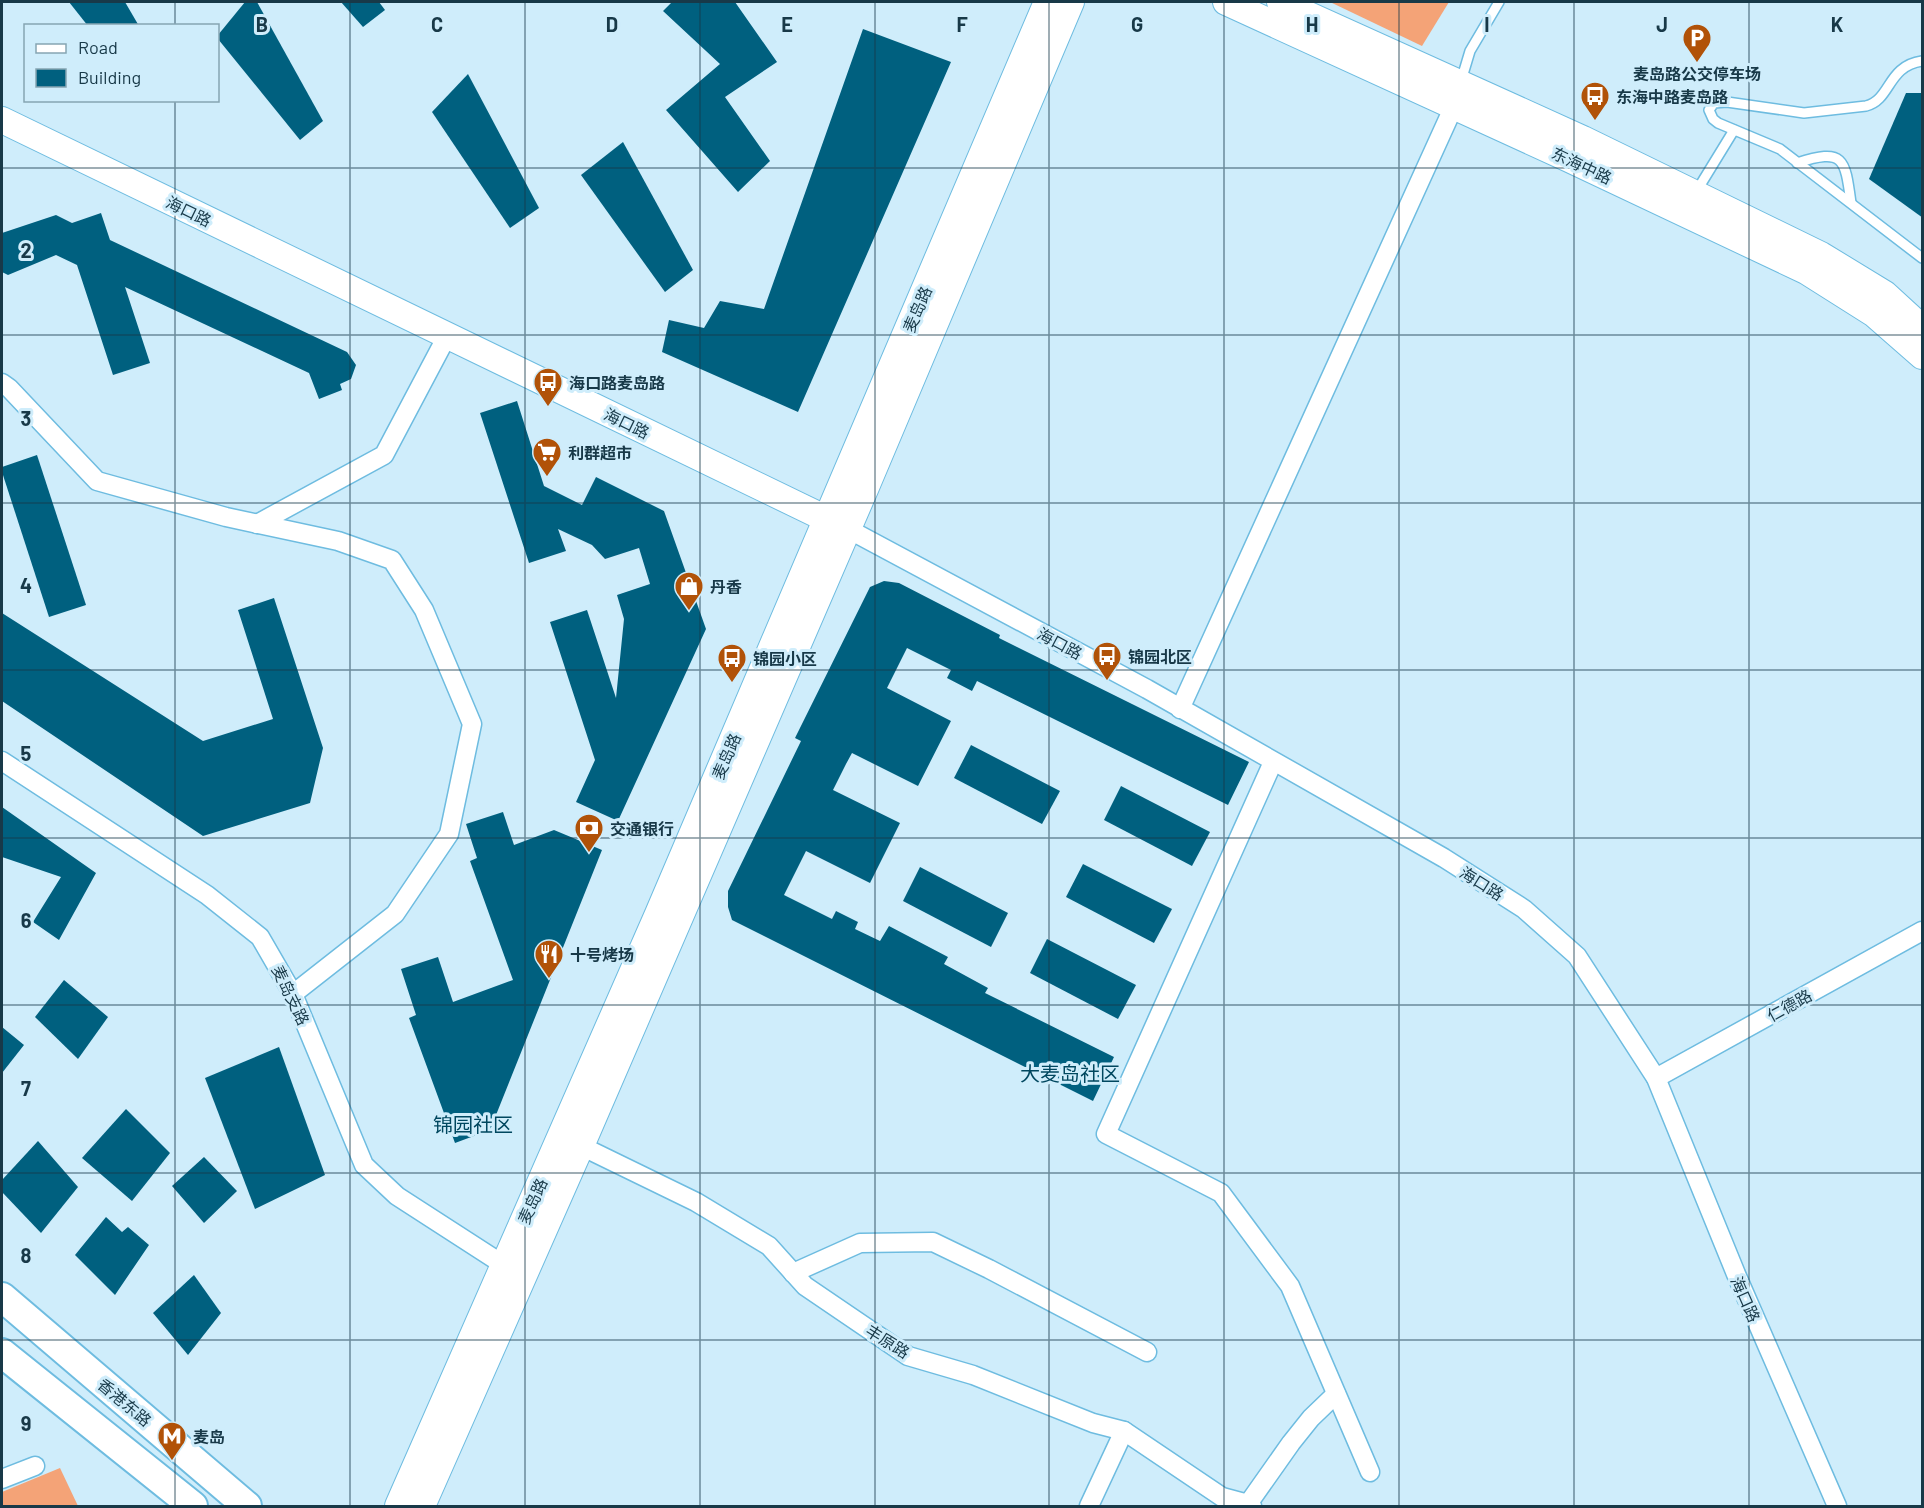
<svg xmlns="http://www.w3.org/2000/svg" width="1924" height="1508" viewBox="0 0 1924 1508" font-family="Barlow,'Noto Sans SC',sans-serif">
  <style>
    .green { fill: #f4a377 }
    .building { fill: #00607f }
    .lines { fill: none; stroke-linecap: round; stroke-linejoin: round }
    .lane-casing { stroke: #6ebce0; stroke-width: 12 }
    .street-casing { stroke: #6ebce0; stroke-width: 21 }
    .secondary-casing { stroke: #6ebce0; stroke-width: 28 }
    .primary-casing { stroke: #6ebce0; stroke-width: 32 }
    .lane { stroke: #fff; stroke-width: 9 }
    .street { stroke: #fff; stroke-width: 18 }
    .secondary { stroke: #fff; stroke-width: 26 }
    .primary { stroke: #fff; stroke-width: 28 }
    .grid { fill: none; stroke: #183948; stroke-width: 1.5; stroke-opacity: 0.55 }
    .labels { text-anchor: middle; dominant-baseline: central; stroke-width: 6; stroke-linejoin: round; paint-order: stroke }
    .poi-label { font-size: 16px; font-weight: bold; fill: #183948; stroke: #cfedfb; text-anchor: start }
    .street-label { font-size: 16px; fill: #183948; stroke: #cfedfb }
    .quarter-label { font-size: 20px; fill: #00475f; stroke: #cfedfb }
    .grid-label { font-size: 20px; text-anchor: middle; font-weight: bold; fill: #183948; stroke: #cfedfb; stroke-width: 6; stroke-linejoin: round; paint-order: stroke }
  </style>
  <rect width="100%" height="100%" fill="#cfedfb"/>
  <g class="green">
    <polygon points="1330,2 1449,2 1422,46"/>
    <polygon points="60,1468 78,1506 2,1506 2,1492"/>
  </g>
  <g class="building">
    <polygon points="69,2 125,2 139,26 88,26"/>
    <polygon points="245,2 257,2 323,121 300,140 218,39 218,35"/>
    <polygon points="341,2 379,2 385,10 363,27"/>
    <polygon points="672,2 735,2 777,62 725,97 770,161 738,192 666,110 720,64 663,11"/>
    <polygon points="863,29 951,62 798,412 662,352 669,320 704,328 720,301 764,309"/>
    <polygon points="468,74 539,208 510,228 432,112"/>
    <polygon points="1906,93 1923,93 1923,218 1869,179"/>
    <polygon points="623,142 693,270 665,292 581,175"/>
    <polygon points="101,213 110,240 347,352 356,365 351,379 340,384 342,390 319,399 309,373 125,287 150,363 113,375 77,265 56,255 8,275 2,272 2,233 56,215 72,223"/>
    <polygon points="517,401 544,486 582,505 596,477 664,511 706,629 618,821 576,802 595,760 550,622 587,610 616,698 624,619 617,595 650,584 639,548 605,559 592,545 558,529 566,551 529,563 480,413"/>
    <polygon points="37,455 86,605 49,617 2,472 2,467"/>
    <polygon points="884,581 899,583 1000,635 999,638 1249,762 1228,805 977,681 972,691 947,678 951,670 907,648 887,688 951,721 918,786 852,753 846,764 833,790 900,823 870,883 806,851 784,895 832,919 836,911 858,922 855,929 880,941 889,926 948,957 944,964 988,988 985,993 1114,1057 1093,1101 732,920 728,907 728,891 801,741 795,738 870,587"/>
    <polygon points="274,598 323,748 310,803 203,836 2,701 2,613 203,741 273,719 238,610"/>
    <polygon points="971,745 1060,791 1042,824 954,778"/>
    <polygon points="1121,786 1210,832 1192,866 1104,820"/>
    <polygon points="2,807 96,873 59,940 33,922 61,877 2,857"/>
    <polygon points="503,812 514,845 554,830 602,850 490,1130 455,1143 409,1018 416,1015 401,969 438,957 453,1002 513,980 470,861 477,858 466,824"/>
    <polygon points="1083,864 1172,909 1154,943 1066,897"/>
    <polygon points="920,867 1008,913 991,947 903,901"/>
    <polygon points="1047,939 1136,985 1118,1019 1030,973"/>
    <polygon points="64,980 108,1017 78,1059 35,1017"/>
    <polygon points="2,1027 24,1045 2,1073"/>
    <polygon points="279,1047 325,1175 255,1209 205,1078"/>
    <polygon points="126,1109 170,1153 132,1201 82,1158"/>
    <polygon points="38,1141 78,1187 41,1233 2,1192 2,1180"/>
    <polygon points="204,1157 237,1191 204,1223 172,1186"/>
    <polygon points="106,1217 122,1232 128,1227 149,1245 115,1295 75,1255"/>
    <polygon points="194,1275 221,1313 188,1355 153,1313"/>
  </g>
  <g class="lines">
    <g class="lane-casing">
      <g id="lane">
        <path d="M1922,61c-35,5 -31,39 -56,45l-62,7 -77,-11 -13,1 -5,7 4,9 5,4 62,26 142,109"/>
        <polyline points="1461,81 1470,51 1499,2"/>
        <path d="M1797,163c47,-15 48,-5 54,40"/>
        <polyline points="1696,192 1734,130"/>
      </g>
    </g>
    <g class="street-casing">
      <g id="street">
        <polyline points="2,383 9,388 97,481 226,517 338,541 392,560 424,610 472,724 449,834 395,914 293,994"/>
        <polyline points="257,524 384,455 447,336"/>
        <polyline points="848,529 1147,689 1444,858 1524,909 1577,956 1656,1078 1736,1274 1837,1506"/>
        <polyline points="1180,709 1454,106"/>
        <polyline points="2,761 207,895 260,937 293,994 364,1165 397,1196 493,1258 515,1269"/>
        <polyline points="1273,762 1106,1134 1221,1193 1290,1286 1370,1472"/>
        <polyline points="1656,1078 1922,931"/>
        <polyline points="581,1146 696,1202 769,1246 805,1286 908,1356 973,1375 1093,1423 1124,1431 1222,1497 1248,1504 1252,1506"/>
        <polyline points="793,1273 860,1243 933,1242 989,1269 1147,1352"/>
        <polyline points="2,1479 35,1466"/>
        <polyline points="1248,1504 1291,1443 1311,1418 1336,1394"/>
        <polyline points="1089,1506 1124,1431"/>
      </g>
    </g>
    <g class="secondary-casing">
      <g id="secondary">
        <polyline points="1226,2 1569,159 1806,271 1874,314 1922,356"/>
        <polyline points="1280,2 1583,139 1821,255 1885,294 1922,328"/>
        <polyline points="2,120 841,526"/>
        <polyline points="398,1506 658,914 1047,2"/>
        <polyline points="422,1506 581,1146 866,487 1071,2"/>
      </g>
    </g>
    <g class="primary-casing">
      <g id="primary">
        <polyline points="2,1297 247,1506"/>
        <polyline points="2,1353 193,1506"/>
      </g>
    </g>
    <use href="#lane" class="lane"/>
    <use href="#street" class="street"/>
    <use href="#secondary" class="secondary"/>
    <use href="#primary" class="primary"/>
  </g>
  <path class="grid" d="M175,2v24M350,2v1504M525,2v1504M700,2v1504M875,2v1504M1049,2v1504M1224,2v1504M1399,2v1504M1574,2v1504M1749,2v1504M175,100v1406M2,168h1920M2,335h1920M2,503h1920M2,670h1920M2,838h1920M2,1005h1920M2,1173h1920M2,1340h1920"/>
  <defs>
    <g id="parking-pin" transform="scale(1.5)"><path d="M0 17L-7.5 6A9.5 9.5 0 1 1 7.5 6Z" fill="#b15208" stroke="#cfedfb"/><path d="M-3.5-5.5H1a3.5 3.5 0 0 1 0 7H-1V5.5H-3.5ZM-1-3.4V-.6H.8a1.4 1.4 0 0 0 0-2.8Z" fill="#fff"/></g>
    <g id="bus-pin" transform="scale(1.5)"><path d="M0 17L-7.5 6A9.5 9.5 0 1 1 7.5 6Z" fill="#b15208" stroke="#cfedfb"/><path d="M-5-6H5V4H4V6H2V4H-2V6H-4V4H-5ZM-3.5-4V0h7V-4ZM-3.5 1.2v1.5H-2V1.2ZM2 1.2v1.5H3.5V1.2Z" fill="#fff"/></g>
    <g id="supermarket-pin" transform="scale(1.5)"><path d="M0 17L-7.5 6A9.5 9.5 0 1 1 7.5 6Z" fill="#b15208" stroke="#cfedfb"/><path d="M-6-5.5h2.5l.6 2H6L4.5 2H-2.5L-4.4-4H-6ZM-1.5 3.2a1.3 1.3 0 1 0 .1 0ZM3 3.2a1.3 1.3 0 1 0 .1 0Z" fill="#fff"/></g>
    <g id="shop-pin" transform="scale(1.5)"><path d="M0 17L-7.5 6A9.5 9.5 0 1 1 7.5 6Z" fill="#b15208" stroke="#cfedfb"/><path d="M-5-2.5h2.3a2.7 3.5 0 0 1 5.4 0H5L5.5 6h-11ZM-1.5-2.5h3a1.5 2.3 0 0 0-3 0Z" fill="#fff"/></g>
    <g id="bank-pin" transform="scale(1.5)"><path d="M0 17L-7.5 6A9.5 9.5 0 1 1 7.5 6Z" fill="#b15208" stroke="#cfedfb"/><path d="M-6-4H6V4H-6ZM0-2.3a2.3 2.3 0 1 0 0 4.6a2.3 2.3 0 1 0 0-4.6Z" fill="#fff"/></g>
    <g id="restaurant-pin" transform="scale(1.5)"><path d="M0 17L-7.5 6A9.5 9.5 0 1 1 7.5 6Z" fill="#b15208" stroke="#cfedfb"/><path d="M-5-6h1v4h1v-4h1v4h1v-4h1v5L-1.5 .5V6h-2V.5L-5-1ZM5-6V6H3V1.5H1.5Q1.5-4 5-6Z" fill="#fff"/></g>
    <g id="metro-pin" transform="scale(1.5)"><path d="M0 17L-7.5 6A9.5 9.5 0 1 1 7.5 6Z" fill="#b15208" stroke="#cfedfb"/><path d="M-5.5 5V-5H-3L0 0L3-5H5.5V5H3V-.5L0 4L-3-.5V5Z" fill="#fff"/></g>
  </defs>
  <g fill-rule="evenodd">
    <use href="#parking-pin" x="1697" y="38"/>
    <use href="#bus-pin" x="1595" y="96"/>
    <use href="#bus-pin" x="548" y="382"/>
    <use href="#supermarket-pin" x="547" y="452"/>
    <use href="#shop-pin" x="689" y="586"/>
    <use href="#bus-pin" x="1107" y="656"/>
    <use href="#bus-pin" x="732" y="658"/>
    <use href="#bank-pin" x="589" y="828"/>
    <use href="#restaurant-pin" x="549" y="954"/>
    <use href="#metro-pin" x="172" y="1436"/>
  </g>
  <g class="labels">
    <g class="poi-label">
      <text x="1697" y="73" text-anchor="middle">麦岛路公交停车场</text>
      <text x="1616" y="96">东海中路麦岛路</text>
      <text x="569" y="382">海口路麦岛路</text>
      <text x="568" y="452">利群超市</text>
      <text x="710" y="586">丹香</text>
      <text x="1128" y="656">锦园北区</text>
      <text x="753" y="658">锦园小区</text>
      <text x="610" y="828">交通银行</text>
      <text x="570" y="954">十号烤场</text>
      <text x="193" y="1436">麦岛</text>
    </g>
    <g class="street-label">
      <text transform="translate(1582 165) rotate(25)">东海中路</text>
      <text transform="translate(189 211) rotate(26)">海口路</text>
      <text transform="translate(917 309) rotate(-67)">麦岛路</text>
      <text transform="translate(627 423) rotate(26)">海口路</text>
      <text transform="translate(1060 643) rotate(28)">海口路</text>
      <text transform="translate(726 756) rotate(-67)">麦岛路</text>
      <text transform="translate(1482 883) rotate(32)">海口路</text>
      <text transform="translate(291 995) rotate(64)">麦岛支路</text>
      <text transform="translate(1789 1005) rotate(-29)">仁德路</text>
      <text transform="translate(532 1201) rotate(-66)">麦岛路</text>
      <text transform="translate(1746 1299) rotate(66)">海口路</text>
      <text transform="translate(888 1341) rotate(32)">丰原路</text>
      <text transform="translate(125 1402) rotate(40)">香港东路</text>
    </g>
    <g class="quarter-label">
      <text x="1070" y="1073">大麦岛社区</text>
      <text x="473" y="1124">锦园社区</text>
    </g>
  </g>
  <g class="grid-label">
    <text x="262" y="32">B</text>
    <text x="437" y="32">C</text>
    <text x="612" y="32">D</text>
    <text x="787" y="32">E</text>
    <text x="962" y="32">F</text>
    <text x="1137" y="32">G</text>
    <text x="1312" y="32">H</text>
    <text x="1487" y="32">I</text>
    <text x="1662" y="32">J</text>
    <text x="1837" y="32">K</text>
    <text x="26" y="258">2</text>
    <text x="26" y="426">3</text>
    <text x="26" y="593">4</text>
    <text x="26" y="761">5</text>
    <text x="26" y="928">6</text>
    <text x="26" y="1096">7</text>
    <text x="26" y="1263">8</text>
    <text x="26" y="1431">9</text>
  </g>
  <rect width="1924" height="1508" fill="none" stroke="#183948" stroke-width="6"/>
  <rect x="24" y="24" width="195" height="78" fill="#cfedfb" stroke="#86a5b3" stroke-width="1.5"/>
  <rect x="36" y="44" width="30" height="9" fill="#ffffff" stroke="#86a5b3" stroke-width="1.5"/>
  <text x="78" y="54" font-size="18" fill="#183948">Road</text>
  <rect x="36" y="69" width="30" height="18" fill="#00607f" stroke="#86a5b3" stroke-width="1.5"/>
  <text x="78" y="84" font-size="18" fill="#183948">Building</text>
</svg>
